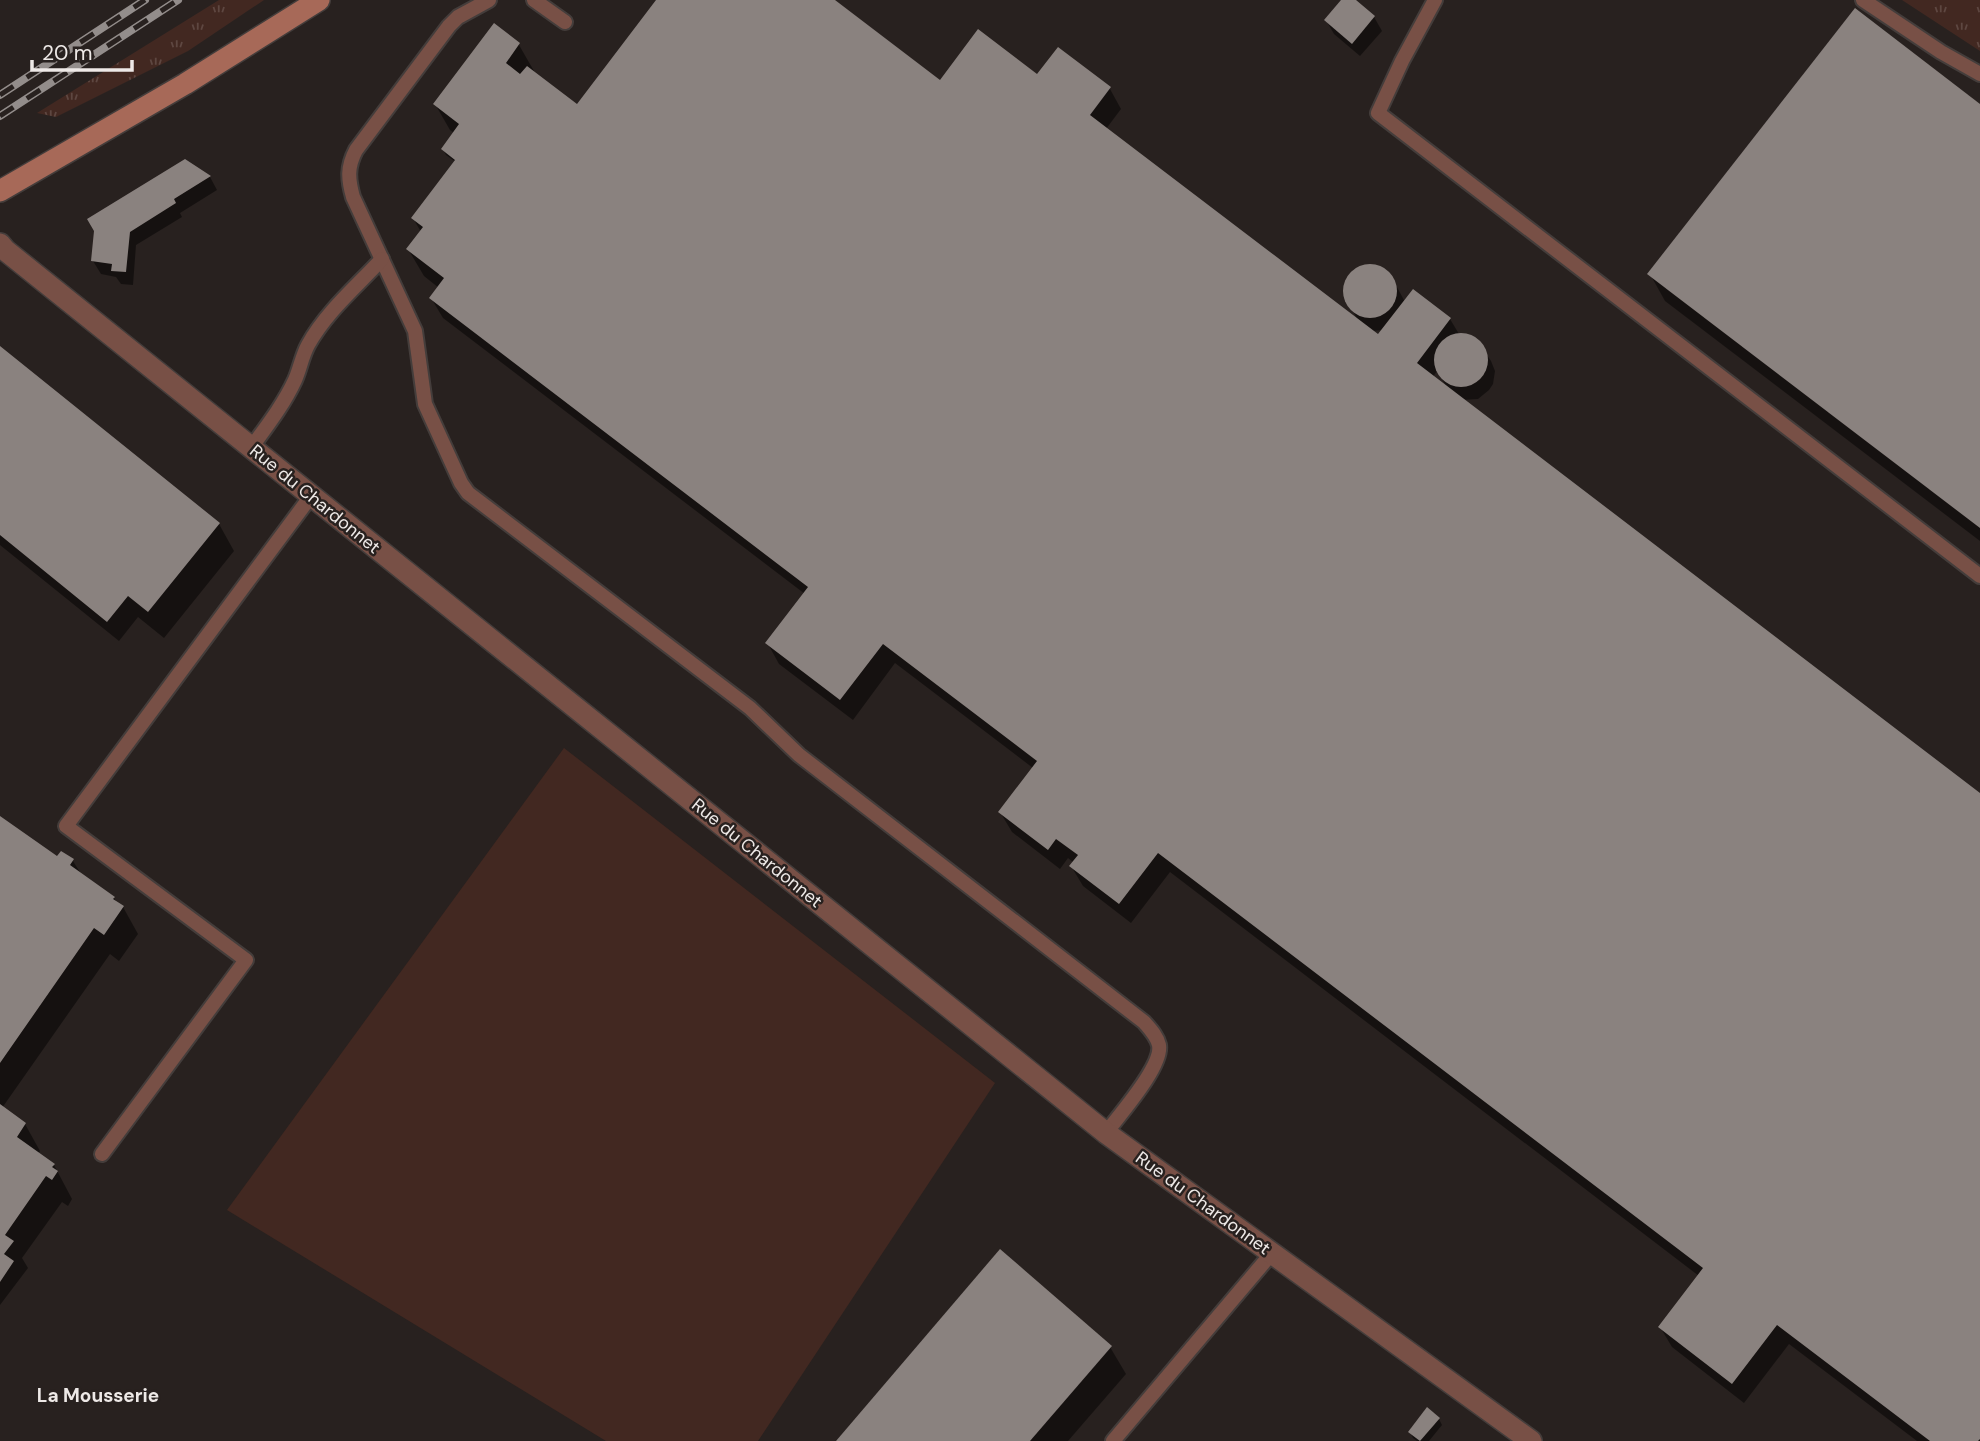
<svg xmlns="http://www.w3.org/2000/svg" width="1980" height="1441" viewBox="0 0 1980 1441" font-family="'DM Sans',sans-serif">
  <style>
    .grass { fill: url(#grass-tufts) }
    .garden { fill: #422821 }
    .shadow { fill: #0007; fill-rule: evenodd }
    .building { fill: #8a827f }
    .lines { fill: none; stroke-linecap: round; stroke-linejoin: round }
    .lane-casing { stroke: #443d3b; stroke-width: 18 }
    .street-casing { stroke: #443d3b; stroke-width: 24 }
    .secondary-casing { stroke: #443d3b; stroke-width: 24 }
    .lane { stroke: #785046; stroke-width: 14 }
    .street { stroke: #785046; stroke-width: 21 }
    .secondary { stroke: #a76958; stroke-width: 21 }
    .rail-casing { stroke: #938d8b; stroke-width: 8 }
    .rail { stroke: #28211f; stroke-width: 5; stroke-dasharray: 16; stroke-linecap: butt }
    .labels { text-anchor: middle; dominant-baseline: central; stroke-width: 5; stroke-linejoin: round; paint-order: stroke }
    .street-label { font-size: 18px; fill: #eee9e7; stroke: #28211f }
    .neighbourhood-label { font-size: 19px; font-weight: bold; fill: #eee9e7; stroke: #28211f }
  </style>
  <defs>
    <pattern id="grass-tufts" width="24" height="20" patternUnits="userSpaceOnUse" patternTransform="scale(1.75)"><rect width="24" height="20" fill="#422821"/><path d="M3 7l-1-3M5 7V3M7 7l1-3M15 17l-1-3M17 17v-4M19 17l1-3" fill="none" stroke="#5e4741"/></pattern>
  </defs>
  <rect width="100%" height="100%" fill="#28211f"/>
  <g class="grass">
    <polygon points="219,0 264,0 188,51 56,117 37,113"/>
    <polygon points="1902,0 1980,0 1980,51"/>
  </g>
  <polygon class="garden" points="564,748 995,1083 758,1441 606,1441 227,1210"/>
  <g class="shadow">
    <path d="M658,0h174l109,82 96,-5 73,12 11,20 -15,20 252,192 -13,-26 -1,-7 5,-12 9,-8 8,-3 13,1 12,10 14,26 45,17 9,15h7l10,5 15,22 4,10 -2,13 -4,6 -11,9 -17,1 519,395v646h-63l-128,-97 -45,59 -72,-56 -12,-20 39,-51 -529,-404 -39,51 -48,-37 -12,-20 3,-3 -6,-5 -8,11 -48,-37 -12,-20 33,-44 -138,-105 -42,57 -74,-56 -11,-20 37,-50 -362,-276 -12,-20 8,-10 -15,-12 -16,-27 13,-17 -8,-14 43,-56 -10,-7 -3,-6 11,-16 -4,-3 -15,-26 59,-79 25,20 15,26 -1,2 44,33zM1383,330l-4,7 -8,-6zM1437,371l11,18 -16,-11z"/>
    <polygon points="1343,0 1354,0 1374,17 1382,31 1360,56 1334,34 1326,20"/>
    <polygon points="1980,106 1980,541 1665,301 1650,274"/>
    <polygon points="185,161 210,177 217,190 180,213 182,217 136,245 133,285 121,284 116,277 101,274 93,261"/>
    <polygon points="0,348 219,524 234,551 164,638 138,617 119,641 0,545"/>
    <polygon points="0,818 57,858 73,861 81,874 114,898 117,903 123,907 138,934 119,961 110,954 2,1108 25,1124 40,1151 38,1154 54,1165 72,1199 68,1206 62,1202 22,1258 28,1268 0,1305"/>
    <polygon points="1110,1347 1126,1374 1068,1441 839,1441"/>
    <polygon points="1439,1419 1442,1425 1429,1441 1417,1441 1413,1438 1410,1432"/>
  </g>
  <g class="building">
    <polygon points="656,0 835,0 940,80 978,29 1037,74 1058,47 1111,87 1090,115 1378,334 1413,289 1451,318 1417,363 1980,793 1980,1439 1978,1441 1930,1441 1777,1325 1732,1384 1658,1327 1703,1268 1158,853 1119,904 1069,866 1078,855 1056,839 1048,850 998,812 1037,761 883,644 840,700 765,643 808,587 429,298 444,278 406,249 423,227 411,218 455,160 441,149 459,124 433,104 494,23 520,43 506,63 520,74 527,66 577,104"/>
    <polygon points="1341,0 1356,0 1375,16 1352,44 1324,20"/>
    <polygon points="1855,8 1980,104 1980,528 1647,274"/>
    <polygon points="185,159 211,176 174,199 176,203 130,232 126,272 111,271 112,264 91,261 94,231 87,219"/>
    <circle cx="1370" cy="291" r="27"/>
    <circle cx="1461" cy="360" r="27"/>
    <polygon points="0,346 220,523 148,612 128,596 107,622 0,535"/>
    <polygon points="0,816 57,856 61,851 74,859 70,865 115,897 113,899 124,906 104,935 94,928 0,1063"/>
    <polygon points="0,1104 26,1123 17,1137 55,1164 52,1167 58,1171 52,1180 46,1176 5,1235 14,1241 4,1254 14,1261 0,1282"/>
    <polygon points="1000,1249 1112,1346 1030,1441 836,1441"/>
    <polygon points="1427,1407 1440,1418 1420,1441 1408,1432"/>
  </g>
  <g class="lines">
    <g class="lane-casing">
      <g id="lane">
        <path d="M489,0l-31,17 -9,9 -93,124c-9,17 -8,29 -3,47l62,134 10,73 36,79 7,10 282,215 49,47 345,267c6,7 13,14 15,23 4,21 -40,70 -53,88"/>
        <polyline points="534,0 565,22"/>
        <polyline points="1435,0 1402,61 1378,113 1980,576"/>
        <polyline points="1863,0 1941,52 1980,74"/>
        <path d="M251,448c16,-22 33,-44 44,-68 5,-11 7,-24 13,-35 18,-33 49,-59 74,-86"/>
        <polyline points="102,1154 246,960 66,826 311,496"/>
        <polyline points="1113,1441 1272,1253"/>
      </g>
    </g>
    <g class="street-casing">
      <polyline id="street" points="0,244 5,250 1106,1133 1531,1441"/>
    </g>
    <g class="secondary-casing">
      <polyline id="secondary" points="0,191 185,84 319,0"/>
    </g>
    <use href="#lane" class="lane"/>
    <use href="#street" class="street"/>
    <use href="#secondary" class="secondary"/>
    <g class="rail-casing">
      <g id="rail">
        <polyline points="0,95 145,0"/>
        <polyline points="0,116 178,0"/>
      </g>
    </g>
    <use href="#rail" class="rail"/>
  </g>
  <g class="labels">
    <g class="street-label">
      <text transform="translate(315 499) rotate(39)">Rue du Chardonnet</text>
      <text transform="translate(757 853) rotate(39)">Rue du Chardonnet</text>
      <text transform="translate(1203 1203) rotate(36)">Rue du Chardonnet</text>
    </g>
    <g class="neighbourhood-label">
      <text x="98" y="1395">La Mousserie</text>
    </g>
  </g>
  <path d="M32 60v10h100v-10" fill="none" stroke="#eee9e7" stroke-width="3.5"/>
  <text x="42" y="60" font-size="21" fill="#eee9e7" stroke="#28211f" stroke-width="5" paint-order="stroke">20 m</text>
</svg>
